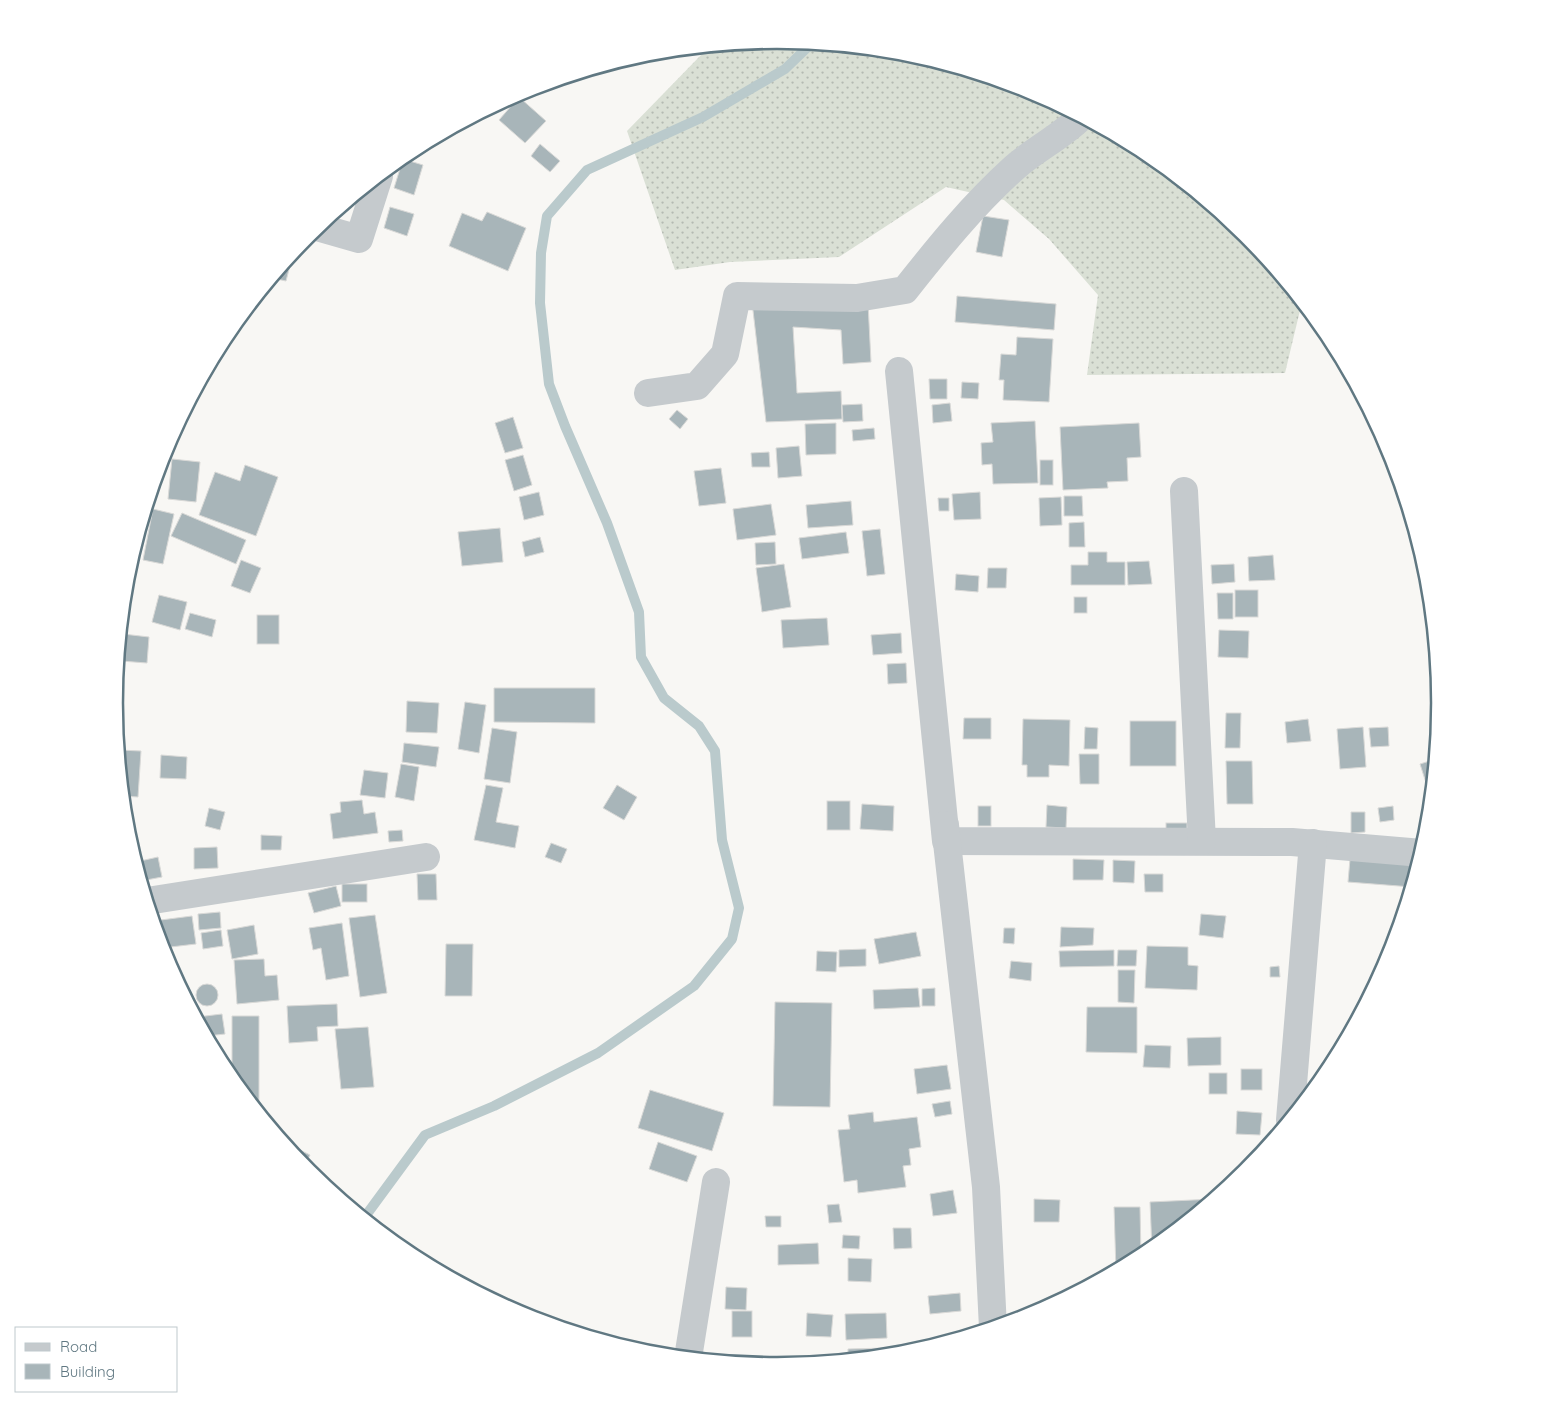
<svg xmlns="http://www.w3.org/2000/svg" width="1555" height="1407" viewBox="0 0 1555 1407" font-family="Quicksand,sans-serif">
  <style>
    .grass { fill: url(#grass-dots) }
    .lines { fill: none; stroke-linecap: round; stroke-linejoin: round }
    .stream { stroke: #bacacc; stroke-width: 10 }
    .building { fill: #a8b5b9; stroke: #d9d9d7 }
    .minor { stroke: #c5cacd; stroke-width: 28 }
    .rim { fill: none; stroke: #607882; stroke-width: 2.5 }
  </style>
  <defs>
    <pattern id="grass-dots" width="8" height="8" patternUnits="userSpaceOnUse" patternTransform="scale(1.25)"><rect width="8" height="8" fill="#dae0d5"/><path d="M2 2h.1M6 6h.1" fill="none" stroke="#b4bab2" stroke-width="1.8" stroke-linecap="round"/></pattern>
  </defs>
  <rect width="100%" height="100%" fill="#f8f7f4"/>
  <polygon class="grass" points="778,40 907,53 1032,91 1146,152 1247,235 1302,302 1285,373 1087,375 1098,295 1049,239 1004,200 946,187 839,257 730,262 675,270 627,131 702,54 715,46"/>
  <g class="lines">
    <polyline class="stream" points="364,1218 425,1135 494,1106 598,1053 694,986 732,939 739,908 722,840 715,751 699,726 664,698 641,657 639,612 607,523 565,426 549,384 540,303 541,253 547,216 587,170 703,117 785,69 812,43"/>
  </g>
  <g class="building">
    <polygon points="519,97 546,121 525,143 499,120"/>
    <polygon points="540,144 560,161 550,172 531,156"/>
    <polygon points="403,159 423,165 414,195 394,188"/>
    <polygon points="390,207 414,214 407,236 384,228"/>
    <polygon points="487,212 526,228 508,271 449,246 462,213 482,221"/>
    <polygon points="983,216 1009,220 1002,257 976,252"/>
    <polygon points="293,254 286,281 272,278"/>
    <polygon points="957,296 1056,304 1054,330 955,322"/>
    <polygon points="752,302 868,303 871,362 843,364 841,330 793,327 797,393 841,391 842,419 766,422"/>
    <polygon points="1017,337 1053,339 1049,402 1003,400 1004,380 999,380 1001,354 1016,355"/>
    <polygon points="929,379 947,379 947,399 930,399"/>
    <polygon points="962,382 979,383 978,399 961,398"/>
    <polygon points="950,403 952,421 933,423 932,405"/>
    <polygon points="862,404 863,421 843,422 842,405"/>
    <polygon points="677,410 688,419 680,429 669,419"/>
    <polygon points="513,417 523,448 505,453 495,423"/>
    <polygon points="1035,421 1038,483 993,484 992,464 982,465 981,443 993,442 991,423"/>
    <polygon points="836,423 836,454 806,455 805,424"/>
    <polygon points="1139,423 1141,457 1127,458 1128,481 1107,482 1108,488 1063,490 1060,427"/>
    <polygon points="874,428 875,439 853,441 852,430"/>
    <polygon points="799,446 802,476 778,478 776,448"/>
    <polygon points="769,452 770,467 752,467 751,453"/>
    <polygon points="523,455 532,485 514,491 505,460"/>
    <polygon points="172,459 200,462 196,502 168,499"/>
    <rect x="1040" y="460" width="13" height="25"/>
    <polygon points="245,465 278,477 256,536 199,515 215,472 240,481"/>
    <polygon points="721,468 726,503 699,506 694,471"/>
    <polygon points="539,492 544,515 524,520 519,497"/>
    <polygon points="980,492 981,519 954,520 952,494"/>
    <polygon points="1064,496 1082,496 1083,516 1064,516"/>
    <polygon points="1061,497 1062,525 1040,526 1039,498"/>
    <polygon points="938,498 949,498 949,511 939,511"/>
    <polygon points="851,501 853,525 808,528 806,505"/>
    <polygon points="771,504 776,535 737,540 733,509"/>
    <polygon points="153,509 174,514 163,564 143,560"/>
    <polygon points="182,513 246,540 236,564 171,536"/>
    <polygon points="1084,522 1085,547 1069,547 1069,523"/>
    <polygon points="500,528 503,562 462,566 458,532"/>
    <polygon points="880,529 885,574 867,576 862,531"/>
    <polygon points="846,532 849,553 802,559 799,538"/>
    <polygon points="540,537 544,552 525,557 522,542"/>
    <polygon points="775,542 776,564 756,565 755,543"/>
    <polygon points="1088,552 1107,552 1107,562 1125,562 1125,585 1071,585 1071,565 1088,565"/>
    <polygon points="1273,555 1275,580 1249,581 1248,557"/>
    <polygon points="241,560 261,568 250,593 231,586"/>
    <polygon points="1149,561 1152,584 1128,585 1127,562"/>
    <polygon points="784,564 791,607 762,612 756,568"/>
    <polygon points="1234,564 1235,582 1212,584 1211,565"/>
    <polygon points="988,568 1007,568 1006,588 987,588"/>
    <polygon points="956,574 979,576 978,592 955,590"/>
    <rect x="1235" y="590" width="23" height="27"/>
    <polygon points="1217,593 1233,593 1233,619 1218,619"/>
    <polygon points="159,595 187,602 180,630 152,622"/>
    <rect x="1074" y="597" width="13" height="16"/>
    <polygon points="190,613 216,620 212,637 185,629"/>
    <rect x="257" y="615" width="22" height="29"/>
    <polygon points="827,618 829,645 783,648 781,620"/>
    <polygon points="1219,630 1249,631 1248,658 1218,657"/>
    <polygon points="901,633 902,653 873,655 871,635"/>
    <polygon points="123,634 149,637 147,663 121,661"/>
    <polygon points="906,663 907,683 888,684 887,664"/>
    <polygon points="494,688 595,688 595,723 494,722"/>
    <polygon points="407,701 439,703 437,733 406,732"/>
    <polygon points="465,702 486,705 479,753 458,749"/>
    <polygon points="1226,713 1241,713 1240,748 1225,748"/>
    <polygon points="964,718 991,718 991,739 963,739"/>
    <polygon points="1023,719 1070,720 1069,766 1049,765 1049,777 1027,777 1027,765 1022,765"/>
    <polygon points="1308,719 1311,741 1287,743 1285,722"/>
    <rect x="1130" y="721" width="46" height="45"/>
    <polygon points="1085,727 1098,728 1097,749 1084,749"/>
    <polygon points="1363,727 1366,767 1340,769 1337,729"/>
    <polygon points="1388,727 1389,746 1371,747 1369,728"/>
    <polygon points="492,728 517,732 510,783 484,779"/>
    <polygon points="404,743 439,747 436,767 402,762"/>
    <polygon points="119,750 141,751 138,797 123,796"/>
    <polygon points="1079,754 1099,754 1099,784 1080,784"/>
    <polygon points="161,755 187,757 186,779 160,778"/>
    <polygon points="1436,759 1433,788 1428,789 1420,764"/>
    <polygon points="1226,761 1252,761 1253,804 1227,804"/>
    <polygon points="401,764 419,767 414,801 395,797"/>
    <polygon points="364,770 388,773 385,798 360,795"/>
    <polygon points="486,785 503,788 496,822 519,826 515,848 474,840"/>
    <polygon points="617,785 637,797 624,820 603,808"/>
    <polygon points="362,800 364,814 375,812 378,833 333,839 330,814 341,812 340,802"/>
    <rect x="827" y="801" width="23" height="29"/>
    <polygon points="862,804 894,806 893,831 860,829"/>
    <polygon points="1047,805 1067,807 1066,828 1046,827"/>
    <rect x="978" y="806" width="13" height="20"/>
    <polygon points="1393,806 1394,820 1380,822 1378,808"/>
    <polygon points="209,808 225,812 220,830 205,826"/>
    <polygon points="1351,812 1365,812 1365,832 1351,833"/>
    <rect x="1166" y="823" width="21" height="10"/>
    <polygon points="402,830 403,841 389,842 388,831"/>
    <polygon points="261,835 282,836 281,850 261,850"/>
    <polygon points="551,843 567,849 561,863 545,857"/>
    <polygon points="217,847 218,868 194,869 194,848"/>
    <polygon points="158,857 162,877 141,881 136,862"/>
    <polygon points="1073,859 1104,860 1103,880 1073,880"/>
    <polygon points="1350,859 1419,865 1412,887 1348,882"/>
    <polygon points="1113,860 1135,861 1134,883 1113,882"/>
    <polygon points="417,874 436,874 437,900 418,900"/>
    <polygon points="1144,874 1163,874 1163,892 1145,892"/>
    <rect x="342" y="884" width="25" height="18"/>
    <polygon points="336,886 341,906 314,913 308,893"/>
    <polygon points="220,912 221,928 199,930 198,914"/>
    <polygon points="1201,914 1226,916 1223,938 1199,935"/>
    <polygon points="375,915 387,993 360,997 349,918"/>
    <polygon points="192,916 196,944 162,948 153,921"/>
    <polygon points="342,923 349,976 326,980 321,948 313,950 309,928"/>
    <polygon points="254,925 258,954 232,959 227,930"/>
    <polygon points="1061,927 1094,928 1093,945 1060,947"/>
    <polygon points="1004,928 1015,928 1014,944 1003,943"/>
    <polygon points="221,930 223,946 203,949 201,933"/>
    <polygon points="916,932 921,956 879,964 874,939"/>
    <polygon points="446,944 473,944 472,996 445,996"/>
    <polygon points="1147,946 1188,947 1188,965 1198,966 1197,990 1145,988"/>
    <polygon points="866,949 866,966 839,967 839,950"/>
    <polygon points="1114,950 1114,966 1060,967 1059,951"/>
    <polygon points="1118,950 1137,950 1136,966 1117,966"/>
    <polygon points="817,951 837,952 836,972 816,971"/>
    <polygon points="264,959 265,976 277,975 279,1000 237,1004 234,960"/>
    <polygon points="1011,961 1032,963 1031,981 1009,978"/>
    <polygon points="1279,966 1280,977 1270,977 1270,967"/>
    <polygon points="1118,970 1135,970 1134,1003 1118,1002"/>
    <circle cx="207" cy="995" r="11"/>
    <polygon points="918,988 920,1007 874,1009 873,990"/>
    <polygon points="935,988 935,1006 922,1006 922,989"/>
    <polygon points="775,1002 832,1003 830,1107 773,1106"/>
    <polygon points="337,1004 338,1026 317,1027 318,1041 289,1043 287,1006"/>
    <polygon points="1087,1007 1137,1007 1137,1053 1086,1052"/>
    <polygon points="222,1014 225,1034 207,1036 197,1017"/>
    <polygon points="232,1016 259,1016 259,1113 232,1080"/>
    <polygon points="368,1027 374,1087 341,1089 335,1029"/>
    <polygon points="1221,1037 1221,1065 1188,1066 1187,1038"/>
    <polygon points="1145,1045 1171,1046 1170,1068 1143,1067"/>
    <polygon points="947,1065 951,1089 917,1094 914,1069"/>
    <rect x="1241" y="1069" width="21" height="21"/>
    <rect x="1209" y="1073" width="18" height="21"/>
    <polygon points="650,1090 724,1113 712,1151 638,1128"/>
    <polygon points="950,1101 952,1114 935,1117 932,1104"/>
    <polygon points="1237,1111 1262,1113 1260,1135 1236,1134"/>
    <polygon points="873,1112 874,1122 917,1117 921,1147 909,1149 911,1165 903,1166 906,1187 858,1193 857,1180 844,1182 838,1130 850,1129 848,1115"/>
    <polygon points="658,1142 697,1156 687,1182 649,1169"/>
    <polygon points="294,1147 310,1155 304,1167 292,1153"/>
    <polygon points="953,1190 957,1213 933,1216 930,1194"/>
    <polygon points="1034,1199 1060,1200 1059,1222 1034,1222"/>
    <polygon points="1214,1199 1152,1250 1150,1202"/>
    <polygon points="839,1204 842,1222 829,1223 827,1205"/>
    <polygon points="1114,1207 1140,1207 1141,1258 1116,1272"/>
    <polygon points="765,1216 781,1216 781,1227 766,1227"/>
    <polygon points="893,1228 911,1228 912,1248 894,1249"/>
    <polygon points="843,1235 860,1236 859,1249 842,1248"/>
    <polygon points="818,1243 819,1264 778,1265 778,1245"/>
    <polygon points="848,1258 872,1259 871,1282 848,1281"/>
    <polygon points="726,1287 747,1288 746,1310 725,1309"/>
    <polygon points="960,1293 961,1311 930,1314 928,1296"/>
    <polygon points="1027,1308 1044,1308 1044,1310 1027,1318"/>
    <rect x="732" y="1311" width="20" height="26"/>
    <polygon points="807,1313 833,1315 831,1337 806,1336"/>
    <polygon points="886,1313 887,1338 846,1340 845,1314"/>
    <polygon points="886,1348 886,1356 848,1360 848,1349"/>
  </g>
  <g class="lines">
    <g class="minor">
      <polyline points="317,227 359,239 379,176"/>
      <polyline points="899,371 946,841 1292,842 1422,853"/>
      <path d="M648,393l49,-7 28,-32 12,-58 120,2 48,-8c34,-43 68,-85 109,-122 21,-19 47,-31 67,-51"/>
      <polyline points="1184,491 1202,841"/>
      <polyline points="945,825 986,1187 993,1328"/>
      <polyline points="147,901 426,857"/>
      <polyline points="1290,1120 1313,843"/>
      <polyline points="688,1358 716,1182"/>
    </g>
  </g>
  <path d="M0 0H1555V1407H0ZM123 703a654 654 0 1 1 1308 0a654 654 0 1 1-1308 0Z" fill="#fff" fill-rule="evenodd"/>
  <path class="rim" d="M123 703a654 654 0 1 1 1308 0a654 654 0 1 1-1308 0Z"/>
  <rect x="15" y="1327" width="162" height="65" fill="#ffffff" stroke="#bfc9cd"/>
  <rect x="25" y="1343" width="25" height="8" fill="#c5cacd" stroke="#bfc9cd"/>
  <text x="60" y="1352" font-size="15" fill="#607882">Road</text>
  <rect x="25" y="1364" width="25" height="15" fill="#a8b5b9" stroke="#bfc9cd"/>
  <text x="60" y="1377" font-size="15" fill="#607882">Building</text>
</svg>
